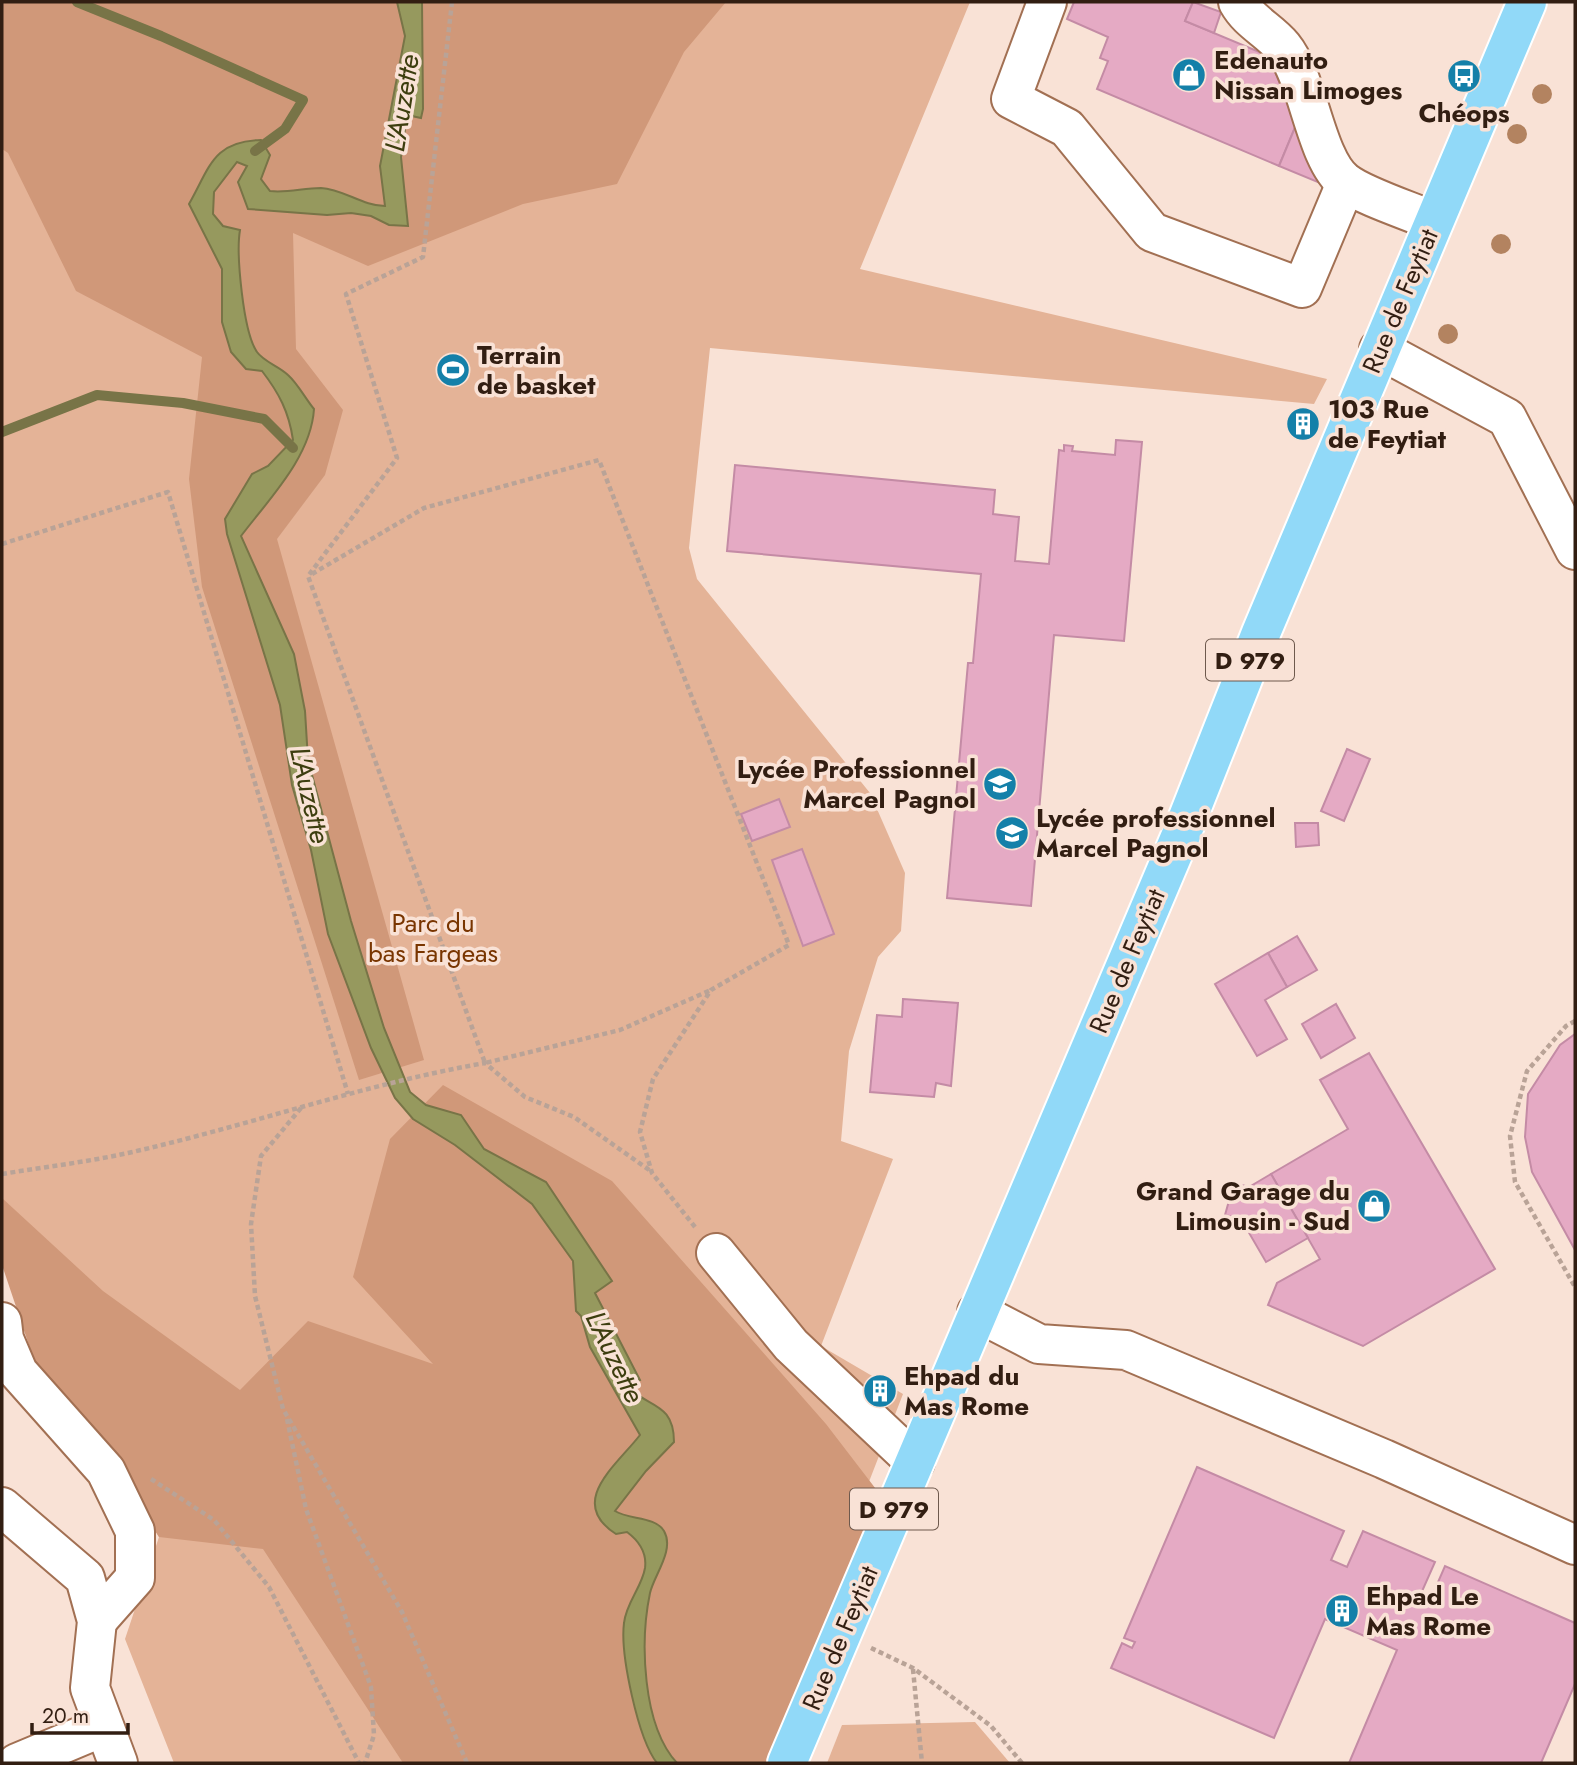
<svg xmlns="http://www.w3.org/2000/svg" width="1577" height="1765" viewBox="0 0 1577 1765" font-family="Jost,sans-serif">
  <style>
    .green { fill: #e4b397 }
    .forest { fill: #d09879 }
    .water { fill: #96995e; stroke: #787447; stroke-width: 2 }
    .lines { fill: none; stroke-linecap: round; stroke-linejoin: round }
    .stream { stroke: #787447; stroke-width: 10 }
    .building { fill: #e5aac4; stroke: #c48ba5; stroke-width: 2 }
    .minor-casing { stroke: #a27053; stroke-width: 42 }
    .major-casing { stroke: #fff; stroke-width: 42 }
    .path { stroke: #b9a397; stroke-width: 4.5; stroke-dasharray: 5 3.5; stroke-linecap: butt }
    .minor { stroke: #fff; stroke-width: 38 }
    .major { stroke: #91d9f8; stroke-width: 38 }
    .tree { fill: #b38360 }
    .labels { text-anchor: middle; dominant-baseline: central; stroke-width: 7; stroke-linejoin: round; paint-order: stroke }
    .shield { fill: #f9e2d6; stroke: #6e594d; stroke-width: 2 }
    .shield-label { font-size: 24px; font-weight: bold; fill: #321e12 }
    .poi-label { font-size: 26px; font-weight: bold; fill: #321e12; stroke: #f9e2d6; text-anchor: start }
    .street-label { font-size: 26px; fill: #321e12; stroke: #f9e2d6 }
    .park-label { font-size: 26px; fill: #793500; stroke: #f9e2d6 }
    .water-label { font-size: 28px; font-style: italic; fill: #3d3e0f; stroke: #f9e2d6 }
  </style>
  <rect width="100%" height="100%" fill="#f9e2d6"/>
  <g class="green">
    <polygon points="2,2 970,2 860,269 1327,379 1314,404 710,348 689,548 697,579 870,793 905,873 901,931 878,957 849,1051 841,1141 893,1159 821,1346 903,1394 760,1763 174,1763 125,1639 159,1537 94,1434 2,1265"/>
    <polygon points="975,1722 1010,1763 827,1763 842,1725"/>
  </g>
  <g class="forest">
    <polygon points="2,2 726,2 684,52 617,184 523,204 368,266 293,233 296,349 343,410 325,475 277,539 424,1060 359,1080 202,587 189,479 202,357 76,291 8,153 2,149"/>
    <polygon points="443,1085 612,1181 826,1424 882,1497 776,1763 403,1763 263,1549 159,1537 94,1434 37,1369 2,1265 2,1198 103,1291 240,1390 308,1321 433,1364 353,1277 390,1139"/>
  </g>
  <path class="water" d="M397,2h25l1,107 -2,9 -14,-3 -6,42 7,69 -19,-1 -18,-9 -20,-3 -24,2 -79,-6 -10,-27 9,-16 -10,-4 -23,30 -1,22 10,12 17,4c-4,23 3,102 17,122 7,10 22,14 31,23 10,9 17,23 26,34 -3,48 -45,90 -73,127l53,118 11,57 3,49 43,161 33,107 26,64 16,13 35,10 23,34 62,33 66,99 -17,12 45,87 -12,6c18,22 46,15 46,56l-28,29 -31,40c14,9 40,5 49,20 11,19 -10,44 -14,62 -10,48 -8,132 27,170h-20c-19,-24 -37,-109 -33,-140 2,-20 18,-36 21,-55 2,-15 -6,-27 -18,-36l-11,2c-50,-32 1,-69 24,-99l-50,-88 -9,-31 -5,-5 -3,-50 -41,-57 -77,-59 -42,-26 -18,-21 -24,-50 -43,-114 -17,-84 -19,-65 -12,-80 -53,-171 -2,-15 27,-45 16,-8 25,-26c-4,-28 -14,-47 -31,-69l-16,-2 -15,-17 -9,-30v-53l-33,-65c21,-37 24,-63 72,-64l9,15 -9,24 9,12c18,2 33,-3 51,-3 22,1 42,18 64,18l-5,-40 25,-130z"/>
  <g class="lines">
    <g class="stream">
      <polyline points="77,2 161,36 303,100 285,129 255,151"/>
      <polyline points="2,432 97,395 183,403 264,419 293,448"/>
    </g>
  </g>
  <g class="building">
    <polygon points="1074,2 1193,2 1185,21 1269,56 1296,125 1279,166 1097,89 1108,61 1100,58 1108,37 1067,19"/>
    <polygon points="1193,2 1221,12 1214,33 1185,21"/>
    <polygon points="1296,125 1320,183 1279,166"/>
    <polygon points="1302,413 1311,417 1305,434 1295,430"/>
    <polygon points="1116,440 1142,442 1124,641 1054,635 1031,906 947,898 968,663 973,663 981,574 727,551 735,465 995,490 993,514 1019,517 1015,561 1049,564 1059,450 1064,451 1064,445 1073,446 1072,451 1115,455"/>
    <polygon points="1347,749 1370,759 1344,821 1321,811"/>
    <polygon points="779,799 790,827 752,841 741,814"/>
    <polygon points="1295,823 1318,823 1319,845 1296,847"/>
    <polygon points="802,849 834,934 803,946 772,860"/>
    <polygon points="1297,936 1317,970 1287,987 1268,953"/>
    <polygon points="1268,953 1287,987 1265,1000 1287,1039 1257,1056 1215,984"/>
    <polygon points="903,999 958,1003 951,1086 936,1083 934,1097 870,1092 877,1015 902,1017"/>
    <polygon points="1336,1004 1355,1038 1321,1058 1302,1024"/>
    <polygon points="1575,1034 1575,1250 1532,1172 1525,1137 1528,1094 1560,1045"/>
    <polygon points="1369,1053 1495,1269 1363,1346 1268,1305 1277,1283 1320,1259 1271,1174 1348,1129 1320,1080"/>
    <polygon points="1271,1174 1308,1238 1266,1262 1241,1219 1225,1215 1234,1183 1249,1187"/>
    <polygon points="874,1384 889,1392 885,1399 870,1391"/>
    <polygon points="1197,1467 1344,1531 1331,1560 1347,1567 1363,1531 1435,1562 1419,1598 1429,1603 1445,1566 1575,1623 1575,1684 1541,1763 1349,1763 1397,1650 1325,1619 1274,1738 1111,1668 1122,1643 1132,1648 1135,1642 1124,1638"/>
  </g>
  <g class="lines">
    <g class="minor-casing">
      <g id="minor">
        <polyline points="1047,2 1011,99 1067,128 1152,232 1302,288 1346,183"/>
        <path d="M1238,2c11,20 31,28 45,45 26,32 32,112 62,135 18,14 65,29 88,39"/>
        <polyline points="1379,349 1507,418 1575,550"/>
        <polyline points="716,1253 791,1345 915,1462"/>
        <polyline points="977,1312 1039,1344 1126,1350 1384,1459 1575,1545"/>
        <polyline points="2,1322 4,1339 18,1372 106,1471 135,1531 135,1578 97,1621"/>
        <polyline points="2,1507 85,1578 97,1621 90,1688 118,1763"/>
        <polyline points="17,1763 103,1727"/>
      </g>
    </g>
    <g class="major-casing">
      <polyline id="major" points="787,1763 1181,835 1261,633 1527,2"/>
    </g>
    <g class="path">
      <polyline points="452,2 423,257 346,294 397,458 308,576 485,1063 620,1030 711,990"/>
      <polyline points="2,544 168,492 348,1094"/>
      <polyline points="312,574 424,508 599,460 789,945 711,990 653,1079 640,1132 652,1173 695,1227"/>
      <polyline points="1575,1021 1566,1026 1527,1071 1510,1136 1515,1182 1575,1287"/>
      <polyline points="301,1108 261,1156 251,1224 255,1296 283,1409 402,1612 467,1763"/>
      <path d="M2,1174c42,-7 85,-12 126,-21 120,-27 236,-69 357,-90l40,34 49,20 78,55"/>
      <polyline points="287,1419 306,1509 371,1687 374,1735 365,1763"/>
      <polyline points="151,1479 214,1520 269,1587 359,1763"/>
      <polyline points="871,1648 913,1668 991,1726 1022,1763"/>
      <polyline points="913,1669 922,1763"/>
    </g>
    <use href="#minor" class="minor"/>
    <use href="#major" class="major"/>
  </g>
  <g class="tree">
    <circle cx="1542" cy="94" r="10"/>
    <circle cx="1517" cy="134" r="10"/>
    <circle cx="1501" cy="244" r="10"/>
    <circle cx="1448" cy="334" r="10"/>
  </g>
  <defs>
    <g id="shop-disc" transform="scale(1.75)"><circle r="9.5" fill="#1480a9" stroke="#f9e2d6"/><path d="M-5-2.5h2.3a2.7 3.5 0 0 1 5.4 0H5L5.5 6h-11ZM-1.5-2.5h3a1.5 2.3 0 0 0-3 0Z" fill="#fff"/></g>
    <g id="bus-disc" transform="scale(1.75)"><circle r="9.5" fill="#1480a9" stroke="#f9e2d6"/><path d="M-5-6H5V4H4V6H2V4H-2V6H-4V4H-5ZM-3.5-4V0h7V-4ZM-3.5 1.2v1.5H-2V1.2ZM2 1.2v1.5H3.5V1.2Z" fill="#fff"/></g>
    <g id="stadium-disc" transform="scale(1.75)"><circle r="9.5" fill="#1480a9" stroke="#f9e2d6"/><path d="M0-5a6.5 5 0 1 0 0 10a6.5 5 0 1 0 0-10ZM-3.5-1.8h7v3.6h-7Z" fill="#fff"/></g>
    <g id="building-disc" transform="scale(1.75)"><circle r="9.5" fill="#1480a9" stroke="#f9e2d6"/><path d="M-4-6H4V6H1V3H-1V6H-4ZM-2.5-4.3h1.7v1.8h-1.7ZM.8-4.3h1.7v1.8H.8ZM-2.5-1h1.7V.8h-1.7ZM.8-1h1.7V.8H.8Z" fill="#fff"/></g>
    <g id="school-disc" transform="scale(1.75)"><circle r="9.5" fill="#1480a9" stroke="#f9e2d6"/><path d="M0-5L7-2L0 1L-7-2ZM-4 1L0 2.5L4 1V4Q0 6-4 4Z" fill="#fff"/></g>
  </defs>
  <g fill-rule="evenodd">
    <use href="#shop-disc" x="1189" y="75"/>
    <use href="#bus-disc" x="1464" y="76"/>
    <use href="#stadium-disc" x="453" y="370"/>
    <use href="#building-disc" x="1303" y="424"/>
    <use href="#school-disc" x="1000" y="784"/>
    <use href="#school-disc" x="1012" y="833"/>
    <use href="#shop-disc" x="1374" y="1206"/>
    <use href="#building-disc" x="880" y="1391"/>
    <use href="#building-disc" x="1342" y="1611"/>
  </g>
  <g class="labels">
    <g class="shield">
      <rect x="1206" y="639.5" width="88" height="41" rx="5"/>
      <rect x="850" y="1488.5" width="88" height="41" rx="5"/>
    </g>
    <g class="shield-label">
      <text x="1250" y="660">D 979</text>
      <text x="894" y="1509">D 979</text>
    </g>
    <g class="poi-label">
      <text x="1214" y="60">Edenauto<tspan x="1214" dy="30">Nissan Limoges</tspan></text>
      <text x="1464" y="113" text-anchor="middle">Chéops</text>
      <text x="477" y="355">Terrain<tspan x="477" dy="30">de basket</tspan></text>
      <text x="1328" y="409">103 Rue<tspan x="1328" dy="30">de Feytiat</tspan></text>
      <text x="976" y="769" text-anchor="end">Lycée Professionnel<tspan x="976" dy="30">Marcel Pagnol</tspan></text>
      <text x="1036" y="818">Lycée professionnel<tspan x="1036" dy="30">Marcel Pagnol</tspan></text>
      <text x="1350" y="1191" text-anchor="end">Grand Garage du<tspan x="1350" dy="30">Limousin - Sud</tspan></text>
      <text x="904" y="1376">Ehpad du<tspan x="904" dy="30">Mas Rome</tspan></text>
      <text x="1366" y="1596">Ehpad Le<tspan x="1366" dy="30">Mas Rome</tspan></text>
    </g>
    <g class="street-label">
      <text transform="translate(1400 301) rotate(-67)">Rue de Feytiat</text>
      <text transform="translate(1127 961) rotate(-67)">Rue de Feytiat</text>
      <text transform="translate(840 1638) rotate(-67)">Rue de Feytiat</text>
    </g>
    <g class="park-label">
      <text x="433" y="923">Parc du<tspan x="433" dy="30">bas Fargeas</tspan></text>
    </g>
    <g class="water-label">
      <text transform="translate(402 103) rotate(-81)">L'Auzette</text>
      <text transform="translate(310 795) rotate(77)">L'Auzette</text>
      <text transform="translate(615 1357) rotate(64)">L'Auzette</text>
    </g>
  </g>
  <rect width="1577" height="1765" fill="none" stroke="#321e12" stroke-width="7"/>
  <path d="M32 1723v10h96v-10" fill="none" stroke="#321e12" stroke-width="3.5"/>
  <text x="42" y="1723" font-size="21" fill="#321e12" stroke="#f9e2d6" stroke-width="5" paint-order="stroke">20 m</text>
</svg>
